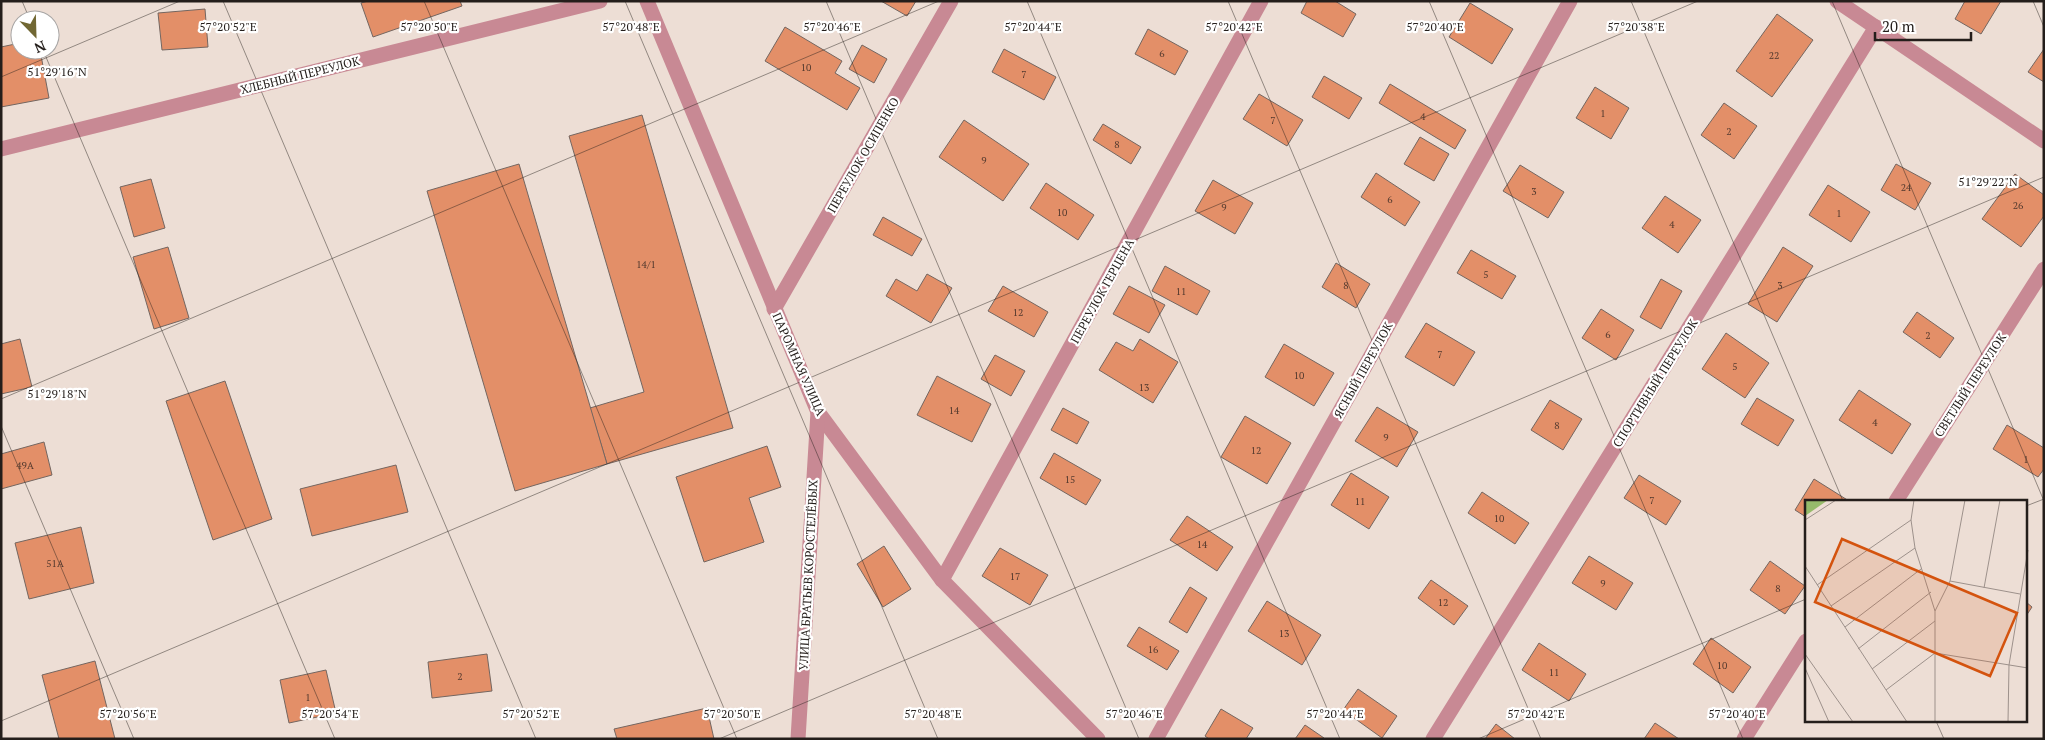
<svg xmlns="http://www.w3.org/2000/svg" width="2045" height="740" viewBox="0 0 2045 740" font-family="'PT Serif',serif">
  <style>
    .building { fill: #e38f68; stroke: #746660 }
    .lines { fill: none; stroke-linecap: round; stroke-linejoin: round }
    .street { stroke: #c88994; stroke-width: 15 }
    .ticks { fill: none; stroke: #241e1b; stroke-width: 1; stroke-opacity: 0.45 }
    .labels { text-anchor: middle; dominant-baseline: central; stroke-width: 4.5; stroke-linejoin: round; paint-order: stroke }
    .number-label { font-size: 10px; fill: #543a2e }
    .street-label { font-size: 12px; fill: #241e1b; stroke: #fff }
    .inset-road { fill: none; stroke: #9d918b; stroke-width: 1 }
    .view { fill: #d4530e; fill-opacity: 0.15; stroke: #d4530e; stroke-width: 2.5 }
    .inset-edge { fill: none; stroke: #241e1b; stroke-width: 2.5 }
    .ticks-label { font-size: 12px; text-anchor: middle; fill: #241e1b; stroke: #fff; stroke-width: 4.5; stroke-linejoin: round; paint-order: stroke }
  </style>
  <rect width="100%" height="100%" fill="#edded5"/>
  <g class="building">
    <polygon points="368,1 460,1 462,6 373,37 361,3"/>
    <polygon points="881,1 916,1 907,16"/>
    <polygon points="1307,1 1335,1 1356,14 1343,37 1301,13"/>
    <polygon points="1965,1 2001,1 1981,34 1955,19"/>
    <polygon points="1470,3 1513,29 1492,64 1449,37"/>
    <polygon points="205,9 208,47 162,50 158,13"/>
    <polygon points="1777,14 1813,40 1772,97 1736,71"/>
    <polygon points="785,27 842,61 835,73 860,88 847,110 765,61"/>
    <polygon points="1148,29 1188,51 1175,75 1135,54"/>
    <polygon points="20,43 20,50 40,50 49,98 1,107 1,47"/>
    <polygon points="862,45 887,59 874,83 849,69"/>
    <polygon points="1004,49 1056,77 1044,100 992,72"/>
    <polygon points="2044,49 2044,82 2028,72"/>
    <polygon points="1324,76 1362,98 1349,119 1312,97"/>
    <polygon points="1390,84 1466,130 1455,149 1379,103"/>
    <polygon points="1595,87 1629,108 1611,139 1576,118"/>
    <polygon points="1259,94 1303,120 1287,146 1243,119"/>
    <polygon points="1724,103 1757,126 1734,159 1701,135"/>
    <polygon points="642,115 733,428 607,464 590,408 644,392 569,136"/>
    <polygon points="964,120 1029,164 1003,201 939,157"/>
    <polygon points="1103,124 1141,147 1131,164 1093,140"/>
    <polygon points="1420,137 1449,154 1434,181 1404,164"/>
    <polygon points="519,164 607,464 515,491 427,191"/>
    <polygon points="1896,164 1931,183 1915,210 1881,190"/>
    <polygon points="1520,165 1564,192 1548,218 1503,191"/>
    <polygon points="1376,173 1420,202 1405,226 1361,197"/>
    <polygon points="2015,174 2044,195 2044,216 2021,247 1982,219"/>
    <polygon points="151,179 165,228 134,237 120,187"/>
    <polygon points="1213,180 1253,203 1235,234 1195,211"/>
    <polygon points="1046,183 1094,215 1078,240 1030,208"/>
    <polygon points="1828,185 1870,212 1851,242 1809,215"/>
    <polygon points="1665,196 1701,220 1678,253 1642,228"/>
    <polygon points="883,217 922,239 912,256 873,235"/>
    <polygon points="168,247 189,318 154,329 133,257"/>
    <polygon points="1783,247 1813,266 1777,322 1748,304"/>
    <polygon points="1471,250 1516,276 1502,299 1457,273"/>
    <polygon points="1336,263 1370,284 1356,308 1322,287"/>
    <polygon points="1165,266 1210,291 1197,315 1152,291"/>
    <polygon points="927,274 952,288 931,323 886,296 896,279 917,291"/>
    <polygon points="1661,279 1682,291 1661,329 1640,317"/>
    <polygon points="1003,286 1048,312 1034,337 988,311"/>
    <polygon points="1129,286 1165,305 1149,333 1113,314"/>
    <polygon points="1601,309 1634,330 1616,360 1582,338"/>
    <polygon points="1917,312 1954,338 1940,358 1903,332"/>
    <polygon points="1426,323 1475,352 1454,386 1405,357"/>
    <polygon points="1726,333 1769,363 1745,398 1702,369"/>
    <polygon points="20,339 32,387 1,394 1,344"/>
    <polygon points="1140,339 1178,362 1153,403 1099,370 1116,342 1133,351"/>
    <polygon points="1284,344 1334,373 1314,406 1265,377"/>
    <polygon points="995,355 1025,371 1011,396 981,379"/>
    <polygon points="937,376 991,404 972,442 917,415"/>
    <polygon points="225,381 272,519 213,540 166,401"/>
    <polygon points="1859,390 1911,424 1892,454 1839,420"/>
    <polygon points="1757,398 1794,420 1778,446 1741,424"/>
    <polygon points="1550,400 1582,419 1563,450 1531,430"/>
    <polygon points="1377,407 1418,432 1397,467 1355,441"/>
    <polygon points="1063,408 1089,422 1077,444 1051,430"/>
    <polygon points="1245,416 1291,443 1267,484 1221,457"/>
    <polygon points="2007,425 2044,448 2044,469 2038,477 1993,449"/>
    <polygon points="44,442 52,475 1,489 1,454"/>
    <polygon points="767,446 781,487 749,498 764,542 704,562 676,477"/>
    <polygon points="1054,453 1101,480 1086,505 1040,478"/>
    <polygon points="396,465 408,512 312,536 300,489"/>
    <polygon points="1351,473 1389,497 1369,529 1331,505"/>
    <polygon points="1639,475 1681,501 1666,525 1624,498"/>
    <polygon points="1814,479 1849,501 1806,501 1806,517 1795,510"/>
    <polygon points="1482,492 1529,523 1515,544 1468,513"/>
    <polygon points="1187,516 1233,547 1217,571 1170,540"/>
    <polygon points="81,527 94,583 29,599 15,543"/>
    <polygon points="884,546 911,589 883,607 857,564"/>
    <polygon points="1000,548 1048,575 1030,605 982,576"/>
    <polygon points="1589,556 1633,583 1616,610 1572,583"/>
    <polygon points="1770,561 1805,586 1785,614 1750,590"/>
    <polygon points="1431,580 1468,606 1454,625 1418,598"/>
    <polygon points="1190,587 1207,598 1187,633 1169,622"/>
    <polygon points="1267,601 1321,635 1302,665 1248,631"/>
    <polygon points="2026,602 2032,607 2026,616"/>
    <polygon points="1139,627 1179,651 1167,670 1127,646"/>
    <polygon points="1711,638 1751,667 1733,693 1693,664"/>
    <polygon points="1539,643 1586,674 1569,701 1522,670"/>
    <polygon points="487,654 492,691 432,698 428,662"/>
    <polygon points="95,661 115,739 59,739 42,675"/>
    <polygon points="326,670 336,713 289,723 280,680"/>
    <polygon points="1358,689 1397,716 1382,738 1343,710"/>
    <polygon points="707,708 714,739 617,739 614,729"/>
    <polygon points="1221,709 1253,728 1246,739 1209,739 1205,736"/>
    <polygon points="1655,723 1679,739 1644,739"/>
    <polygon points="1496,724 1515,739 1485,739"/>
    <polygon points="1305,725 1324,738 1323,739 1295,739"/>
  </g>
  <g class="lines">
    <g class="street">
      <polyline points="647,1 818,412 942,580 1098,739"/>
      <polyline points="1837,1 2044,141"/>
      <polyline points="1,149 600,1"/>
      <polyline points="774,309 951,1"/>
      <polyline points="1896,501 2044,269"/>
      <polyline points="942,580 1261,1"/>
      <polyline points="798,739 818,412"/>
      <polyline points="1156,739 1570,1"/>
      <polyline points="1433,739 1876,27"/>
      <polyline points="1744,739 1806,641"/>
    </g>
  </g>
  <path class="ticks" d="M22,1l8,19M223,1l313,738M424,1l313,738M625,1l313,738M826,1l313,738M1027,1l313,738M1228,1l313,738M1429,1l314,738M1631,1l212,500M1832,1l212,500M2033,1l11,26M43,50l292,689M1,77l179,-76M1,399l938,-398M1,426l133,313M2026,506l18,-7M1,721l1697,-720M1936,721l8,18M719,739l1325,-562M1478,739l328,-140"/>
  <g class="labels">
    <g class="number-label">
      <text x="1162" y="53">6</text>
      <text x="1774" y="55">22</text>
      <text x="806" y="67">10</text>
      <text x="1024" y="74">7</text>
      <text x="1603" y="113">1</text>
      <text x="1423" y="116">4</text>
      <text x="1273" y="120">7</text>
      <text x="1729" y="131">2</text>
      <text x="1117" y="144">8</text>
      <text x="984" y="160">9</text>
      <text x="1906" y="187">24</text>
      <text x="1534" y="191">3</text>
      <text x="1390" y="199">6</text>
      <text x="2018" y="205">26</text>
      <text x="1224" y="207">9</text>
      <text x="1062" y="212">10</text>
      <text x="1839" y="213">1</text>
      <text x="1672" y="224">4</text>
      <text x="646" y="264">14/1</text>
      <text x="1486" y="274">5</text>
      <text x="1346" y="285">8</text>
      <text x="1780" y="285">3</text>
      <text x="1181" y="291">11</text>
      <text x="1018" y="312">12</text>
      <text x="1608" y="334">6</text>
      <text x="1928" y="335">2</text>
      <text x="1440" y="354">7</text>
      <text x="1735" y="366">5</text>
      <text x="1299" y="375">10</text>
      <text x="1144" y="387">13</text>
      <text x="954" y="410">14</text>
      <text x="1875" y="422">4</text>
      <text x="1557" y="425">8</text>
      <text x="1386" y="437">9</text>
      <text x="1256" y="450">12</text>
      <text x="2026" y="459">1</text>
      <text x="25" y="465">49А</text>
      <text x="1070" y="479">15</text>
      <text x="1652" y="500">7</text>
      <text x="1360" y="501">11</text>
      <text x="1499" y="518">10</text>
      <text x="1202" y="544">14</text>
      <text x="55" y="563">51А</text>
      <text x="1015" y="576">17</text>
      <text x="1603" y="583">9</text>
      <text x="1778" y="588">8</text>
      <text x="1443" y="602">12</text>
      <text x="1284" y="633">13</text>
      <text x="1153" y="649">16</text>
      <text x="1722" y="665">10</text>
      <text x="1554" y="672">11</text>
      <text x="460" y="676">2</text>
      <text x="308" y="697">1</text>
    </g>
    <g class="street-label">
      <text transform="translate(300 75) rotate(-14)">ХЛЕБНЫЙ ПЕРЕУЛОК</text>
      <text transform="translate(863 155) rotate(-60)">ПЕРЕУЛОК ОСИПЕНКО</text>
      <text transform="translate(1102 291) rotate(-61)">ПЕРЕУЛОК ГЕРЦЕНА</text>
      <text transform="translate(799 364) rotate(66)">ПАРОМНАЯ УЛИЦА</text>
      <text transform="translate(1363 370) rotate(-61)">ЯСНЫЙ ПЕРЕУЛОК</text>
      <text transform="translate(1655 383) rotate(-58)">СПОРТИВНЫЙ ПЕРЕУЛОК</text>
      <text transform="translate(1970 385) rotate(-57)">СВЕТЛЫЙ ПЕРЕУЛОК</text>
      <text transform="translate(808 575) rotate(-87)">УЛИЦА БРАТЬЕВ КОРОСТЕЛЁВЫХ</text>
    </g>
  </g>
  <g transform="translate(1805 500)">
    <rect width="222" height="222" fill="#edded5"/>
    <path d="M0,0h23l-23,16z" fill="#96bb6b"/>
    <path class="inset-road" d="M109,0l-3,20 4,28 20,63v111M0,20l31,-20M0,66l102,156M145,81l70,13M12,85l94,-65M179,88l16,-88M26,106l84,-58M130,111l15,-30 15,-81M40,127l76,-58M53,149l73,-57M0,154l48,68M0,168l24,54M67,169l63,-48M81,190l49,-37 93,15M203,222l1,-57 19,-115"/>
    <path class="view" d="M37,39l175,74 -27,63 -175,-74z"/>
    <rect width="222" height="222" class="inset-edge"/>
  </g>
  <g class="ticks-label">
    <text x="228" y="31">57°20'52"E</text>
    <text x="429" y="31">57°20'50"E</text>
    <text x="631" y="31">57°20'48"E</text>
    <text x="832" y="31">57°20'46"E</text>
    <text x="1033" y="31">57°20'44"E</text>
    <text x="1234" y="31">57°20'42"E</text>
    <text x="1435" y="31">57°20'40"E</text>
    <text x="1636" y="31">57°20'38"E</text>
    <text x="57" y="76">51°29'16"N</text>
    <text x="1988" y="186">51°29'22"N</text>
    <text x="57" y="398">51°29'18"N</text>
    <text x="128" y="718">57°20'56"E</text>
    <text x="330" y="718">57°20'54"E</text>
    <text x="531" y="718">57°20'52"E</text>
    <text x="732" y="718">57°20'50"E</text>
    <text x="933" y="718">57°20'48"E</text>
    <text x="1134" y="718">57°20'46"E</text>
    <text x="1335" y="718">57°20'44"E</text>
    <text x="1536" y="718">57°20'42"E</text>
    <text x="1737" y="718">57°20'40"E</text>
  </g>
  <rect width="2045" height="740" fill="none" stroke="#241e1b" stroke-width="5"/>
  <g transform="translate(35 35) rotate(157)"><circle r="24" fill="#ffffff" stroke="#a7a5a4"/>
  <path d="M0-4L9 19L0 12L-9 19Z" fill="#716733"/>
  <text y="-8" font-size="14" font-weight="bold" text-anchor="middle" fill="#241e1b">N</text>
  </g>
  <path d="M1875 32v8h96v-8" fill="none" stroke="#241e1b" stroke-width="2.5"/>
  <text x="1882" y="32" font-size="15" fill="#241e1b" stroke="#ffffff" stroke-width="4" paint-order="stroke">20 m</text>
</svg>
